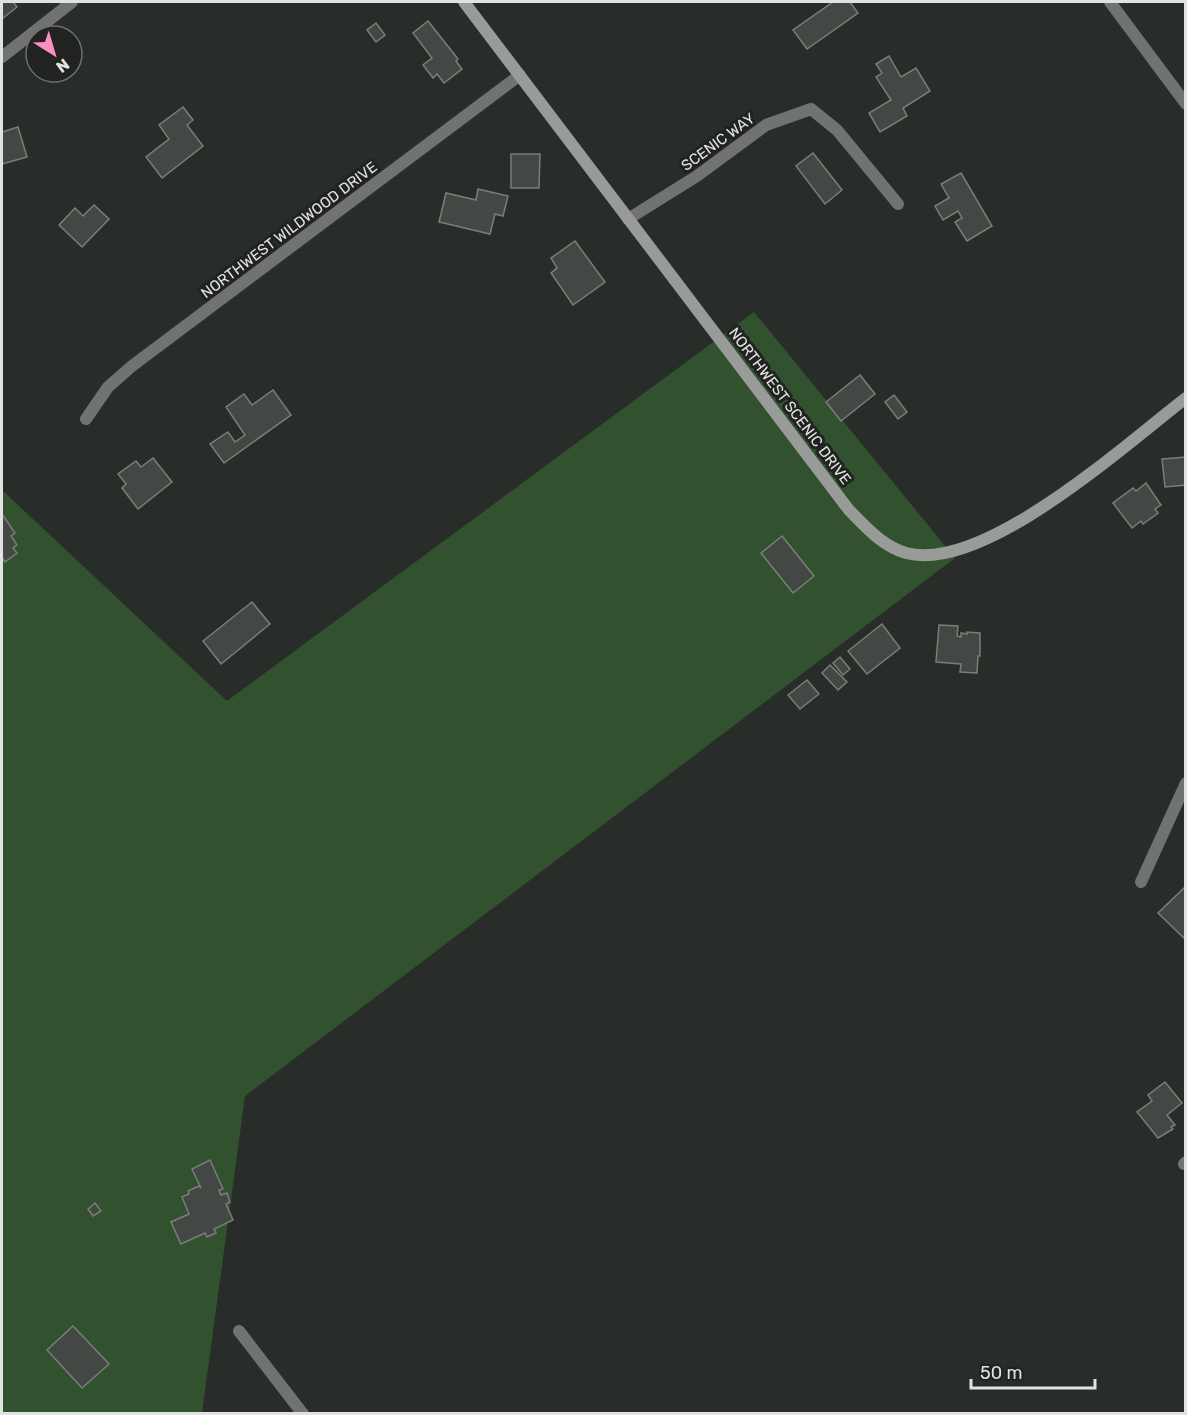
<svg xmlns="http://www.w3.org/2000/svg" width="1187" height="1415" viewBox="0 0 1187 1415" font-family="Rubik,sans-serif">
  <style>
    .green { fill: #32512f }
    .building { fill: #444844; stroke: #7a7e79; stroke-width: 1.5 }
    .lines { fill: none; stroke-linecap: round; stroke-linejoin: round }
    .street { stroke: #717371; stroke-width: 12 }
    .secondary { stroke: #989b97; stroke-width: 12 }
    .labels { text-anchor: middle; dominant-baseline: central; stroke-width: 6; stroke-linejoin: round; paint-order: stroke }
    .street-label { font-size: 15px; fill: #e1e3e0; stroke: #20231f }
  </style>
  <rect width="100%" height="100%" fill="#292d29"/>
  <polygon class="green" points="754,312 955,558 245,1096 202,1413 2,1413 2,490 227,701"/>
  <g class="building">
    <polygon points="2,2 13,2 17,7 2,19"/>
    <polygon points="833,2 850,2 858,13 807,49 793,30"/>
    <polygon points="428,21 458,59 456,61 462,69 444,83 437,74 433,78 423,65 432,58 413,33"/>
    <polygon points="376,23 385,35 376,42 367,30"/>
    <polygon points="889,56 901,77 916,68 930,91 903,108 907,116 880,132 869,113 891,100 876,77 882,73 876,64"/>
    <polygon points="183,107 193,120 187,125 203,146 162,178 146,157 169,139 159,125"/>
    <polygon points="18,127 27,157 2,164 2,132"/>
    <polygon points="813,153 842,190 825,204 796,166"/>
    <polygon points="511,154 540,154 539,188 511,188"/>
    <polygon points="961,173 992,226 967,241 955,222 962,218 958,211 943,220 935,206 949,198 941,184"/>
    <polygon points="478,189 508,196 503,216 495,214 490,234 439,222 446,193 476,200"/>
    <polygon points="94,205 109,219 82,247 59,225 75,208 83,216"/>
    <polygon points="575,241 605,282 573,305 551,273 557,268 551,258"/>
    <polygon points="860,375 875,394 841,421 826,402"/>
    <polygon points="273,390 291,415 224,463 210,444 228,432 235,442 245,435 226,407 244,394 252,405"/>
    <polygon points="894,395 907,412 898,419 885,402"/>
    <polygon points="1186,457 1186,485 1165,487 1162,459"/>
    <polygon points="153,458 172,482 138,509 122,488 126,484 118,474 136,461 141,467"/>
    <polygon points="1146,483 1161,505 1155,509 1158,513 1143,524 1141,521 1132,528 1113,503 1133,488 1136,491"/>
    <polygon points="2,514 15,533 11,536 17,545 13,548 17,553 5,562 2,557"/>
    <polygon points="782,536 814,576 793,593 761,553"/>
    <polygon points="252,602 270,624 221,664 203,641"/>
    <polygon points="882,624 900,648 867,674 848,651"/>
    <polygon points="939,625 958,626 957,636 961,637 961,633 967,634 967,632 980,633 980,656 978,656 977,673 960,672 961,664 936,662"/>
    <polygon points="840,657 850,669 843,675 833,663"/>
    <polygon points="830,665 847,682 838,690 822,673"/>
    <polygon points="807,680 819,694 800,709 788,695"/>
    <polygon points="1186,886 1186,940 1158,913"/>
    <polygon points="1165,1082 1182,1103 1167,1115 1175,1125 1171,1127 1173,1129 1158,1138 1137,1112 1152,1101 1148,1095"/>
    <polygon points="210,1160 223,1189 219,1190 221,1195 227,1193 230,1202 226,1204 233,1220 214,1229 216,1233 207,1237 205,1233 181,1244 171,1222 189,1214 182,1197 189,1194 188,1191 199,1186 201,1188 192,1169"/>
    <polygon points="95,1203 101,1211 93,1216 88,1209"/>
    <polygon points="73,1326 109,1364 82,1388 47,1350"/>
  </g>
  <g class="lines">
    <g class="street">
      <polyline points="1110,2 1186,104"/>
      <polyline points="2,57 72,2"/>
      <polyline points="628,219 697,176 766,125 811,109 837,130 898,204"/>
      <polyline points="86,419 108,387 132,366 520,75"/>
      <polyline points="1141,882 1186,783"/>
      <polyline points="1184,1164 1186,1162"/>
      <polyline points="239,1331 303,1414"/>
    </g>
    <path class="secondary" d="M464,2l385,508c17,17 33,36 57,43 77,21 220,-109 280,-155"/>
  </g>
  <g class="labels">
    <g class="street-label">
      <text transform="translate(718 142) rotate(-36)">SCENIC WAY</text>
      <text transform="translate(289 230) rotate(-37)">NORTHWEST WILDWOOD DRIVE</text>
      <text transform="translate(790 406) rotate(53)">NORTHWEST SCENIC DRIVE</text>
    </g>
  </g>
  <rect width="1187" height="1415" fill="none" stroke="#e1e3e0" stroke-width="6"/>
  <g transform="translate(54 54) rotate(143)"><circle r="28" fill="#20231f" stroke="#6d706c" stroke-width="1.5"/>
  <path d="M0-4.5L10 22L0 15L-10 22Z" fill="#fc8fc1"/>
  <text y="-9" font-size="16" font-weight="bold" text-anchor="middle" fill="#e1e3e0">N</text>
  </g>
  <path d="M971 1379v9h124v-9" fill="none" stroke="#e1e3e0" stroke-width="3"/>
  <text x="980" y="1379" font-size="18" fill="#e1e3e0" stroke="#20231f" stroke-width="4.5" paint-order="stroke">50 m</text>
</svg>
